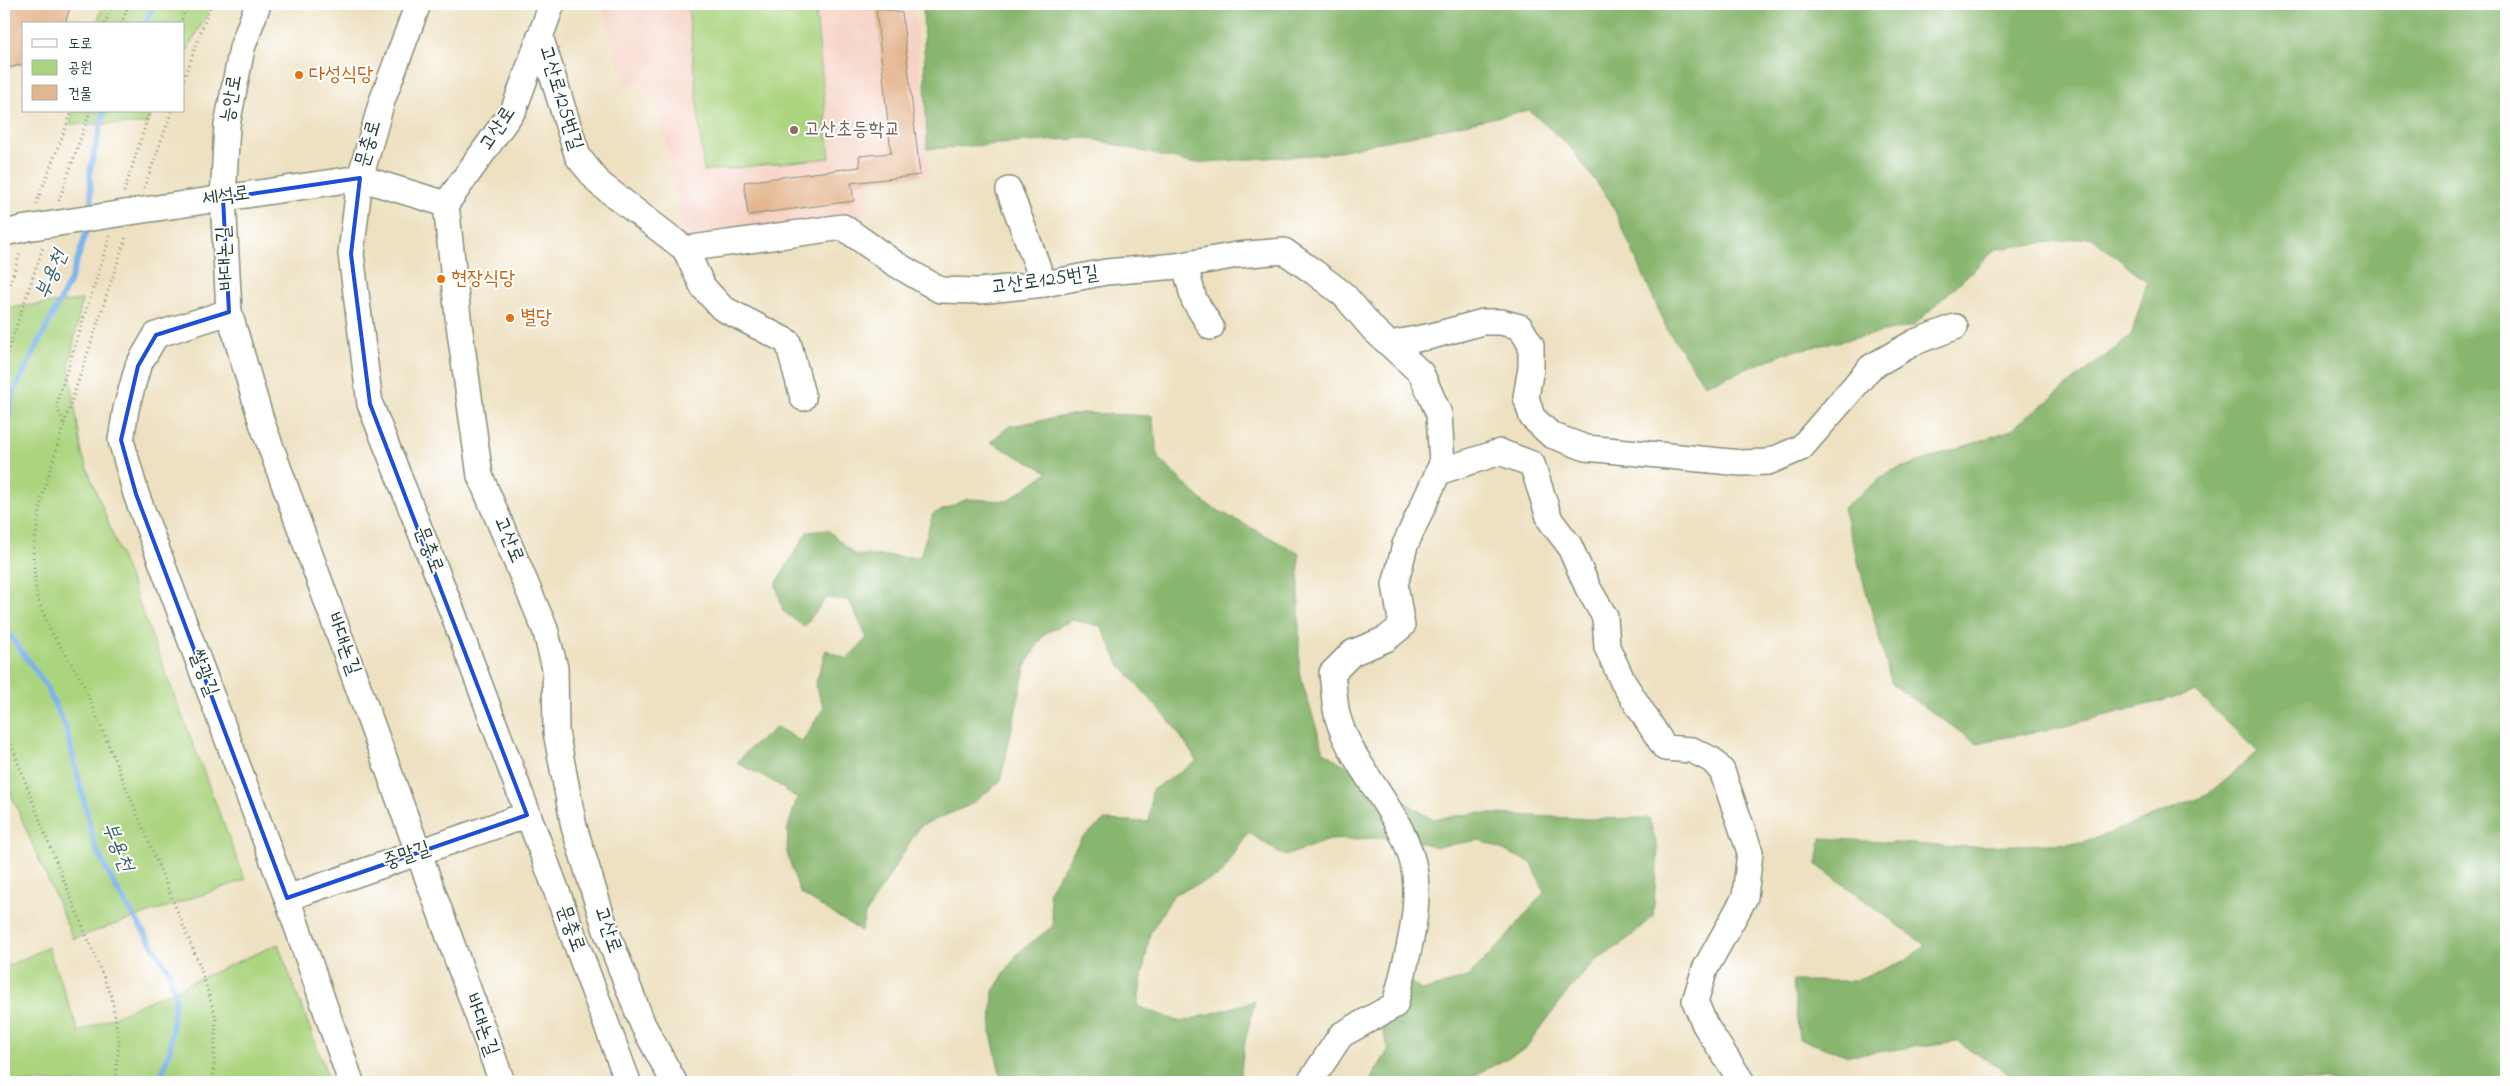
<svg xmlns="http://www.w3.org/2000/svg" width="2510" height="1086" viewBox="0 0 2510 1086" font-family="'Indie Flower','Poor Story',sans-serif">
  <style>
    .built { fill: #f6d2c4 }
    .green { fill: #abd47f; stroke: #65885a }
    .forest { fill: #88b66e; stroke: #547a51 }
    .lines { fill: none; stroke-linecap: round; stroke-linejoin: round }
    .stream { stroke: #7db4ec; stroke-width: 5.5 }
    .building { fill: #e4b58e }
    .minor-casing { stroke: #868f7a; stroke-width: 28 }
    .path { stroke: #868f7a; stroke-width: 3; stroke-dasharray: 1 4; stroke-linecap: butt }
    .minor { stroke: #fff; stroke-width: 25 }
    .minor-bridge-casing { stroke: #868f7a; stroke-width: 28; stroke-linecap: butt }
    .minor-bridge { stroke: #fff; stroke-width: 25 }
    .marked { fill: none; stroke: #1d4ed8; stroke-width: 4; stroke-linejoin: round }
    .food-dot { fill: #e8710a; stroke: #fff; stroke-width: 2 }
    .education-dot { fill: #8d6e63; stroke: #fff; stroke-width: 2 }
    .labels { text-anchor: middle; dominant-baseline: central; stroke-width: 4; stroke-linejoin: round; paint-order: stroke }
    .food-label { font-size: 20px; fill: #c56008; stroke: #fff; text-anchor: start }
    .street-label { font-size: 20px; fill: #1f3d34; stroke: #fff }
    .education-label { font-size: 20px; fill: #785e54; stroke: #fff; text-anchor: start }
    .water-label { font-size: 21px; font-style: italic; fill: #3b616b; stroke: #fff }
  </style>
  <rect width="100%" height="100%" fill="#fff"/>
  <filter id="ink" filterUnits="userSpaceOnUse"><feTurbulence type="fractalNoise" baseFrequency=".02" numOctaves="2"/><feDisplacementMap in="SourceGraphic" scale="10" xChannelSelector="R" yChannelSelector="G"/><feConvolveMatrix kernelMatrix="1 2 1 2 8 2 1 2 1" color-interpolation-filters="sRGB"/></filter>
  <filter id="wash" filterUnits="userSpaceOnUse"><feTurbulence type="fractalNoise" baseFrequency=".0096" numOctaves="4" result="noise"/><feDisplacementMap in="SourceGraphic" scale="20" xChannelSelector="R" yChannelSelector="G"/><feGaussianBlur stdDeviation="1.12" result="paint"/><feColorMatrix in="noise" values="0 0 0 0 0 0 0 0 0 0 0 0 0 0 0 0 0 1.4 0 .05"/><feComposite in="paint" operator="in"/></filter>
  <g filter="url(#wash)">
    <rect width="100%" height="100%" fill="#eee1c1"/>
    <polygon class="built" points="597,4 914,5 929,177 871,182 867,214 704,242 682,229 660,111 655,97 639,82 624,84 604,11"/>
    <g class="green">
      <polygon points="103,4 213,4 184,56 184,24 97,24"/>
      <polygon points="720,4 815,4 830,158 704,171 688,7"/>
      <polygon points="73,111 153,111 146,124 70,124"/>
      <polygon points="82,300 69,366 82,454 245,880 73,939 4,778 4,308"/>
      <polygon points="278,944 330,1082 11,1082 6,1071 4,1071 4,968 48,947 79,1032"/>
    </g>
    <g class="forest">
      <polygon points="908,4 2506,4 2506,1082 2022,1082 1957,1041 1849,1056 1799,1039 1793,981 1853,981 1907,960 1925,945 1817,865 1821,838 1956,847 2083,843 2207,795 2258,752 2196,692 2061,727 1976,743 1892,684 1843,508 1889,472 2009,431 2131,336 2147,282 2091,237 1996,249 1913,326 1789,352 1705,385 1668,331 1611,202 1570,147 1529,110 1326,154 1191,163 1088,138 927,149 923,7"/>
      <polygon points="1082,413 1152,416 1158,458 1206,504 1299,553 1299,672 1324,752 1432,819 1478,813 1588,819 1649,818 1658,850 1653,916 1623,943 1594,962 1569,990 1525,1049 1462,1082 1369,1082 1389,1049 1381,1026 1396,972 1423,991 1467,977 1506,938 1544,892 1532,863 1480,840 1436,847 1402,837 1329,840 1285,856 1248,832 1221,875 1174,894 1150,933 1137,1006 1181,1022 1255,1001 1244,1045 1240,1079 1233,1082 1002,1082 991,1033 993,991 1018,953 1053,926 1049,891 1081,839 1105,820 1149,822 1152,790 1197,761 1173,725 1119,664 1101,626 1072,620 1044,634 1026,664 1000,782 968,806 920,826 865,915 861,931 800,893 787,853 788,828 797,798 771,780 737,763 748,750 777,727 802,742 824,707 815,686 826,650 847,659 867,638 849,600 826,598 804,627 783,611 776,584 807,532 828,530 855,555 920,557 933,514 968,499 1007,501 1048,472 990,442 1010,426"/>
    </g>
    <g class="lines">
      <g class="stream">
        <polyline points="145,24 154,4"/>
        <polyline points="92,213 90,171 104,111"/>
        <polyline points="4,444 12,395 71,279 89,224"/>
        <polyline points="4,627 45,684 66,728 95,847 117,890 169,971 175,996 170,1050 159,1082"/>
      </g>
    </g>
    <g id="blocks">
      <g class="building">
        <polygon points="4,4 71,4 65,24 24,24 24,64 4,69"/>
        <polygon points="876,8 902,13 920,175 851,183 854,201 748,215 744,182 860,167 859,156 891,153"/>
      </g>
    </g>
  </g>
  <g filter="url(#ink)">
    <use href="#blocks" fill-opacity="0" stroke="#868f7a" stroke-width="1"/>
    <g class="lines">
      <g class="minor-casing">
        <g id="minor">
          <polyline points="258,4 242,48 227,125 223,198 229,312 262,423 502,1082"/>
          <polyline points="418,4 382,101 360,178 351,254 370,404 452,611 628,1082"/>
          <polyline points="552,4 514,109 446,204 458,317 480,476 545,629 555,668 556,732 574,827 606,930 643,1025 674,1082"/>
          <path d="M540,36l38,121 22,27 85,65 158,-22 51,36 46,27 39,1 65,-7 62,-12 71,-6 60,-11 47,-4 30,21 30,23 30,35 47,43 18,41 3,50 -37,81 -10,40 7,41 -16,13 -34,14 -20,20c2,14 2,31 6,45 16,54 70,100 77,156 5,44 -10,89 -20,131l-54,30 -31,47"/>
          <polyline points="1009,190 1044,284"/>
          <polyline points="137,211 360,178 446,204"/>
          <polyline points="4,233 27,228"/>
          <polyline points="685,249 703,287 722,308 788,342 803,398"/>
          <polyline points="1185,265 1194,300 1211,327"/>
          <polyline points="229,312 156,335 138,366 126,409 121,440 136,494 287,898 351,1082"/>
          <polyline points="1390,344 1432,336 1483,322 1501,322 1520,327 1531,345 1531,368 1526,397 1532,417 1551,435 1586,448 1741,463 1768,462 1801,448 1871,367 1915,342 1955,327"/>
          <polyline points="1438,472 1500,452 1532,464 1550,520 1569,545 1588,588 1605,617 1607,647 1623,682 1665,748 1692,750 1712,760 1722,771 1750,852 1745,897 1705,969 1695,1001 1705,1025 1742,1082"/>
          <polyline points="287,898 527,815"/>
        </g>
      </g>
      <g class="path">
        <polyline points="105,24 113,4"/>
        <polyline points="121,24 129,4"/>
        <polyline points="180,24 188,4"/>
        <polyline points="184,79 211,4"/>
        <polyline points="144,188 172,111"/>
        <polyline points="124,192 150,111"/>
        <polyline points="59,201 90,111"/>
        <polyline points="36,204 72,111"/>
        <polyline points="110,236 56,405 64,424 42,497 33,553 36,594 49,628 82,681 200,966 216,1018 213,1082"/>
        <polyline points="4,303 20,253"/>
        <polyline points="4,363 43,247"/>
        <polyline points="64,424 126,237"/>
        <polyline points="4,731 11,744 47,839 112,998 119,1041 115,1082"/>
      </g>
      <use href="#minor" class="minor"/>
      <g class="minor-bridge-casing">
        <polyline id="minor-bridge" points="27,228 137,211"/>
      </g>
      <use href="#minor-bridge" class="minor-bridge"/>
    </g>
  </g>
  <path class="marked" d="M360,178l-9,76 19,150 157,411 -240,83 -151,-404 -15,-54 17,-74 18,-31 73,-23 -6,-114z"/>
  <g class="food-dot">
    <circle cx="299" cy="75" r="5"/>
    <circle cx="441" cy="279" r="5"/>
    <circle cx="510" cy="318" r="5"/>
  </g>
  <circle class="education-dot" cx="794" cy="130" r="5"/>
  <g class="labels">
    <g class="food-label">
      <text x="309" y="75">다성식당</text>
      <text x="451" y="279">현장식당</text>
      <text x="520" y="318">별당</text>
    </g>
    <g class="street-label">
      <text transform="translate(560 98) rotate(73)">고산로125번길</text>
      <text transform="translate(232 99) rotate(-80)">능안로</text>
      <text transform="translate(498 129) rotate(-57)">고산로</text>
      <text transform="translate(369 144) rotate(-74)">문충로</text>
      <text transform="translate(226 197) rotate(-8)">세석로</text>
      <text transform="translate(226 258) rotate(-93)">바대논길</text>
      <text transform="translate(1045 281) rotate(-8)">고산로125번길</text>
      <text transform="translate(508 540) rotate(67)">고산로</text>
      <text transform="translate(428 550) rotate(69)">문충로</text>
      <text transform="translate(343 644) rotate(70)">바대논길</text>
      <text transform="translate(203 673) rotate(69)">쌀광길</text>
      <text transform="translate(407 856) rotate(-19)">중말길</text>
      <text transform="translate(570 929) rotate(70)">문충로</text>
      <text transform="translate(607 930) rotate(71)">고산로</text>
      <text transform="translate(481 1025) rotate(70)">바대논길</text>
    </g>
    <g class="education-label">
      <text x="804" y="130">고산초등학교</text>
    </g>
    <g class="water-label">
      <text transform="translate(52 275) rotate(-67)">부용천</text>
      <text transform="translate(117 847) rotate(68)">부용천</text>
    </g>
  </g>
  <rect width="2510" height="1086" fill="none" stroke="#fff" stroke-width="20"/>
  <rect x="22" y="22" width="162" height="90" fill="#ffffff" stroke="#a5b1ae"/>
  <rect x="32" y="39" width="25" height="8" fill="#ffffff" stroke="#a5b1ae"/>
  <text x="68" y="48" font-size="15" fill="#1f3d34">도로</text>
  <rect x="32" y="60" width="25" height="15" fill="#abd47f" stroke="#a5b1ae"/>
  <text x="68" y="72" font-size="15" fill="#1f3d34">공원</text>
  <rect x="32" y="85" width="25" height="15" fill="#e4b58e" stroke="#a5b1ae"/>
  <text x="68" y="98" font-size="15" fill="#1f3d34">건물</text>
</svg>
